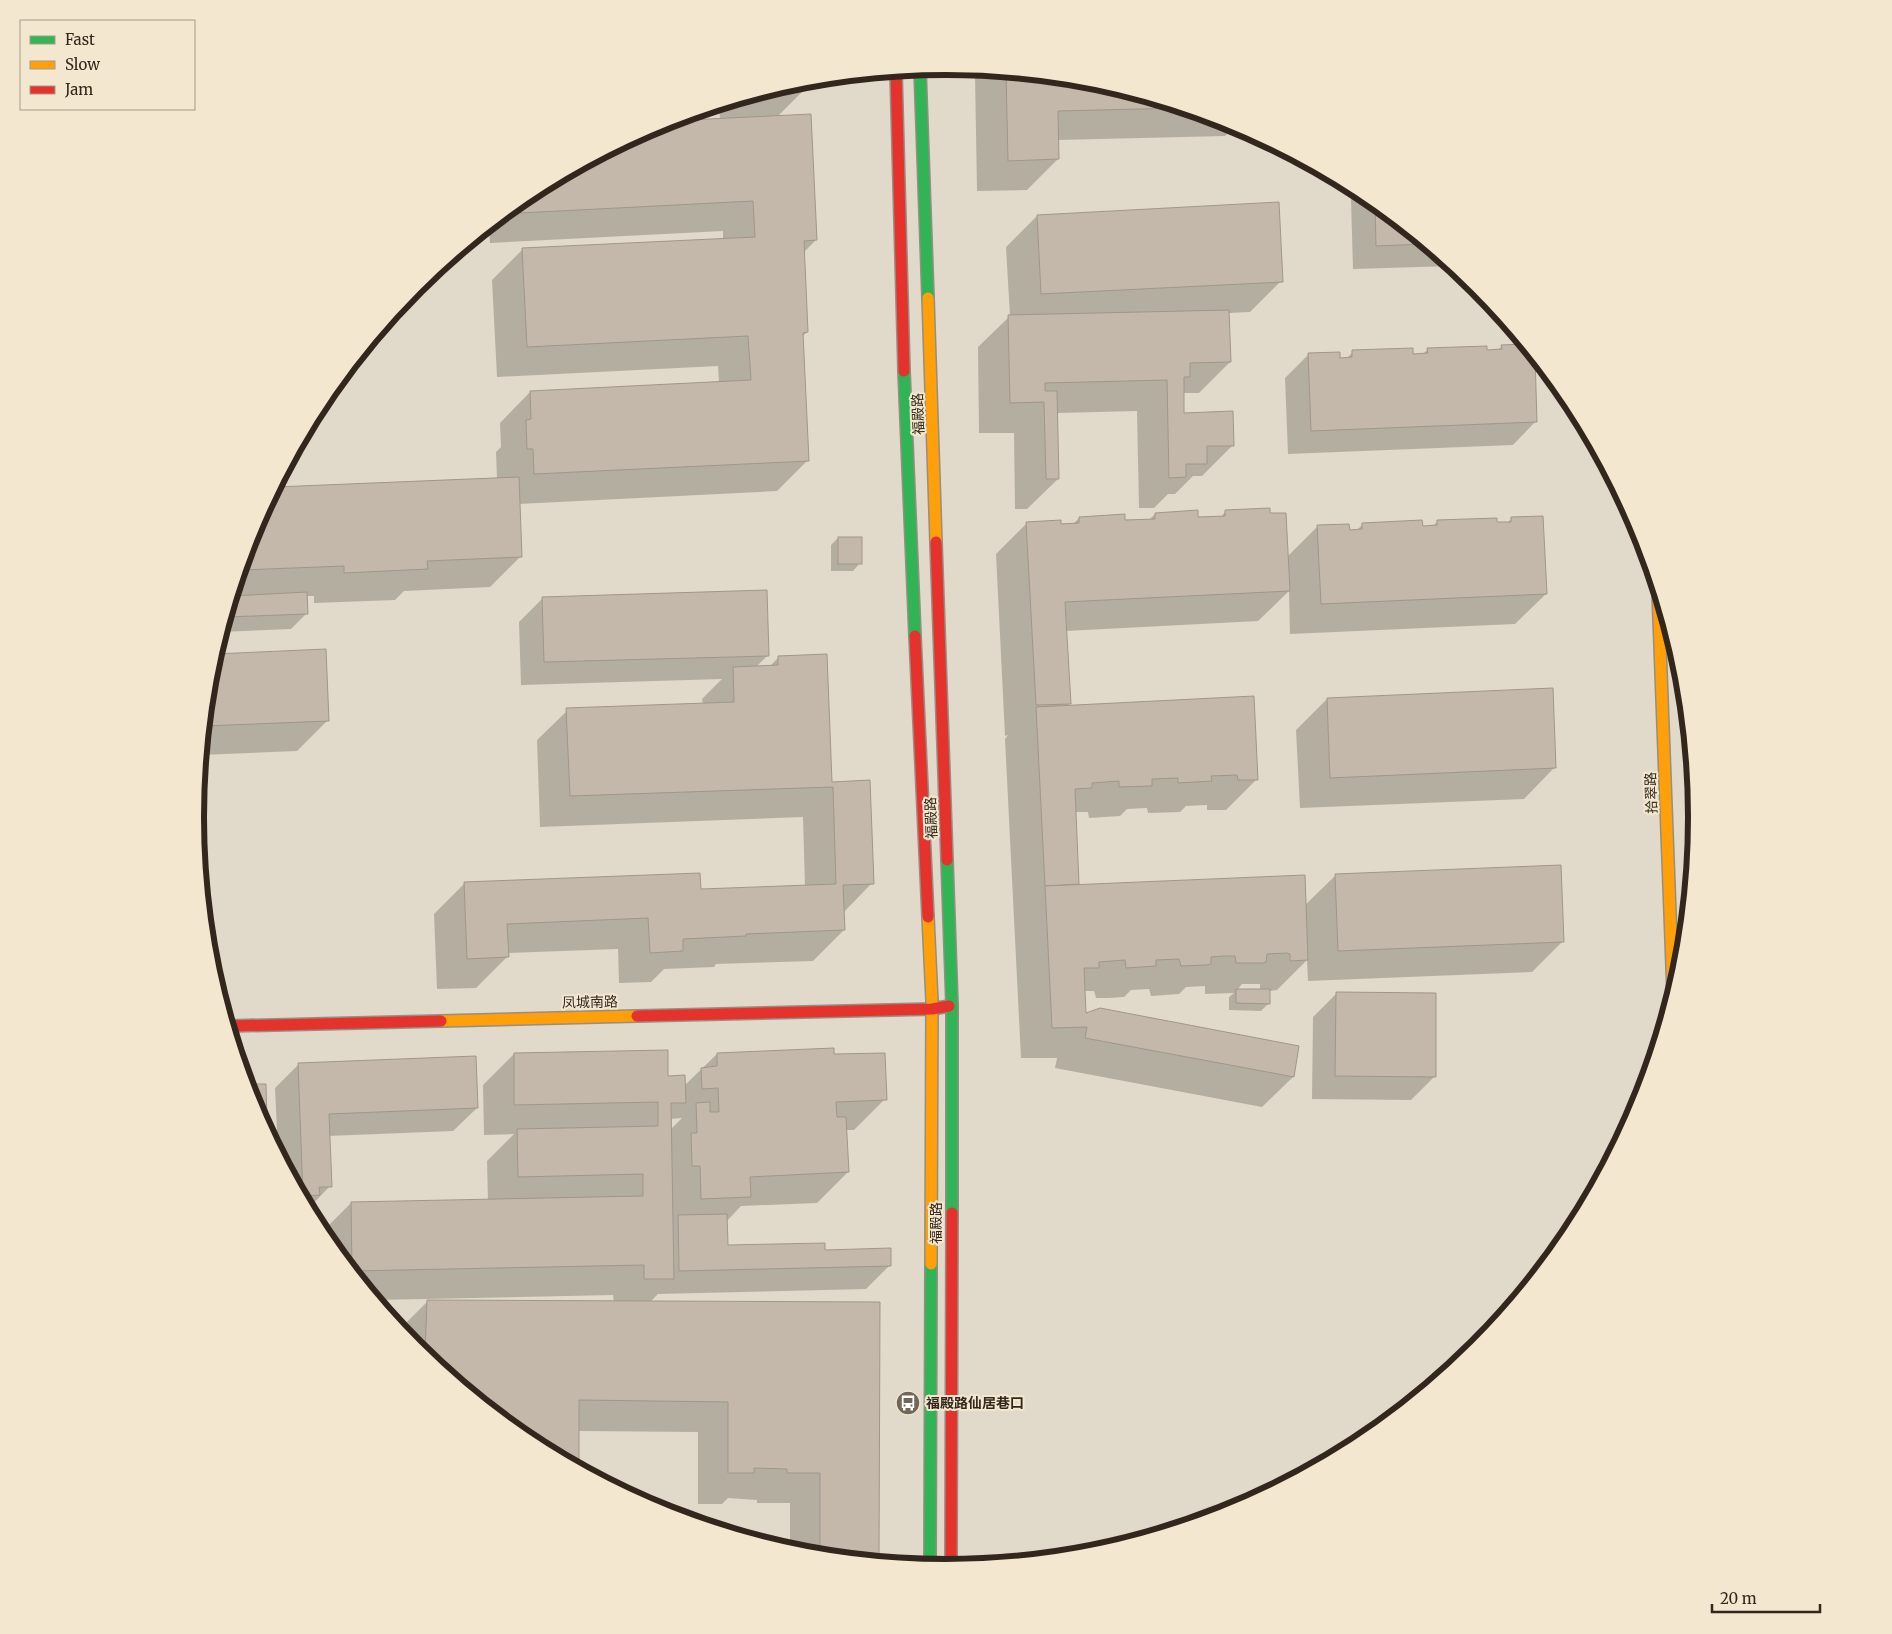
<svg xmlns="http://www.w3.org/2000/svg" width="1892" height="1634" viewBox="0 0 1892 1634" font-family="Merriweather,'Noto Sans SC',serif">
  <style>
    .shadow { fill: #0003; fill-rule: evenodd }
    .building { fill: #c4b8ab; stroke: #a1968a }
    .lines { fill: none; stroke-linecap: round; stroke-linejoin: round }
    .fast-casing { stroke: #958e83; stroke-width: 14 }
    .slow-casing { stroke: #958e83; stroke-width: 14 }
    .jam-casing { stroke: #958e83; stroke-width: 14 }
    .fast { stroke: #30b455; stroke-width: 11 }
    .slow { stroke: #ff9f0a; stroke-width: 11 }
    .jam { stroke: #e5322d; stroke-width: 11 }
    .labels { text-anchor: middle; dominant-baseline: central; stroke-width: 4; stroke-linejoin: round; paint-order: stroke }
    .street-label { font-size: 14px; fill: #33271d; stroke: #f3e8cf }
    .poi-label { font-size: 14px; font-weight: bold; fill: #33271d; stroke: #f3e8cf; text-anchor: start }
    .rim { fill: none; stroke: #33271d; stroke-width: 6 }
  </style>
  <rect width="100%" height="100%" fill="#e1daca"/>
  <g class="shadow">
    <polygon points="981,70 1093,81 1236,125 1225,136 1058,140 1058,159 1027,190 977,191 975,76"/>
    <polygon points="806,80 807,87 777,117 816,240 803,253 807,332 802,337 808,460 777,491 519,504 521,556 490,587 404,591 395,600 314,603 314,596 306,596 307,613 291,629 221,632 253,529 274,488 497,479 496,452 501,447 500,423 530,392 719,383 718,366 497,377 492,280 523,249 723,239 723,231 490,243 489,225 529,193 659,123 720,120 719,105"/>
    <polygon points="1359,191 1363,193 1452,266 1353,269 1351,199"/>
    <polygon points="1037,216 1281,281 1250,312 1228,313 1230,362 1199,393 1183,393 1183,414 1233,445 1202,476 1193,476 1175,494 1168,494 1154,508 1139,508 1137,411 1057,413 1058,479 1027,509 1015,509 1014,433 979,433 978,347 1010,316 1006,247"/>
    <polygon points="1525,345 1534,355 1536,421 1513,445 1288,454 1285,378 1309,354 1339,359 1346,359 1353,352 1412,355 1422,355 1428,349 1497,351 1502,346"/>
    <path d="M1226,511l43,4 18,42 31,-31 30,5h8l6,-6 59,3 11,-1 5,-5 58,2 12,-1 4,-4 35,75 -31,30 -225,10 -1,-43 -31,30 -192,10 4,72 -4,3 191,73 -31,31h-19v-5l-21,1 -6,6 -32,1 -1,-5 -20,1 -7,7 -31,2 -1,-6h-13l3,72 -3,3 230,18 31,-30 227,66 -31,31 -224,9 -1,-21 -30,30 -8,1v12l-8,8 -32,-1v-13l5,-4 -29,1v-8l-19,1 -7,7 -28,2 -2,-7 -18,1 -7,7 -15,1h-13l-2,-7h-10l1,24 208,62 -31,30 -207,-39 2,-10h-36l-16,-319 3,-4 -3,1 -9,-182 31,-31 46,1 6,-6 45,4 25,-2 6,-6 42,5 23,-1zM1242,984h18v6h-23z"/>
    <polygon points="838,538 860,563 853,571 831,571 831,545"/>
    <polygon points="543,598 768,655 756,667 769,667 778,658 831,783 868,782 872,883 843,913 844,930 813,961 716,964 714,967 664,969 651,982 619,983 618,949 507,953 507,957 476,988 437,989 434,914 465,883 700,890 805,887 803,817 540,827 537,740 568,710 703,705 702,699 722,679 521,685 519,622"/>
    <polygon points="325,650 328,720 297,751 201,755 200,764 210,670 214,655"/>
    <polygon points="1327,699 1554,768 1524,799 1300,808 1296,730"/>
    <polygon points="1337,993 1434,1077 1411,1100 1312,1099 1313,1017"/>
    <path d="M514,1054l153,23 17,9 33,-32 116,2 52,43 -31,31h-8l2,42 -31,31 -76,3 -15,16v25l98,4 66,14 -24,24 -208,5 -9,9h230l-1,258 -79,-8 -9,-3v-47h-33v-3l-29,-2 -6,6h-24v-72l-121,-1v36l-48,-26 -114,-93 -15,-19 27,-27 187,1 -1,-8 -237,5 -55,-67 30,-30 137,-2 -1,-40 27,-27 -30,1 -1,-50zM682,1118l-12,12v-11z"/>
    <polygon points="299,1064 477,1108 453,1131 328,1136 330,1186 308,1209 278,1152 275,1088"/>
  </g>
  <g class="building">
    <polygon points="1006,72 1093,81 1182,108 1058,111 1059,159 1008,161"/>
    <polygon points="808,80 808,88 770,90 800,81"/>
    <polygon points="811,114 817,240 804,241 808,332 803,333 809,461 534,474 533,449 527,449 526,420 531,419 530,391 751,380 748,336 527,347 522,248 755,237 753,201 520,213 520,200 529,193 659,123 667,121"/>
    <polygon points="1279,202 1283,282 1041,294 1037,215"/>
    <polygon points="1375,202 1426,244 1376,246"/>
    <polygon points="1229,310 1231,362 1190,363 1190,377 1184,377 1184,413 1233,411 1234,446 1207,446 1207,464 1186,464 1186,477 1169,478 1167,380 1045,383 1045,391 1057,391 1059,479 1046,479 1044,402 1010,403 1008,315"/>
    <polygon points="1524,344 1535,357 1537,422 1311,431 1308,353 1340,352 1340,358 1352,357 1352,350 1413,348 1413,354 1428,353 1427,348 1487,346 1487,350 1502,349 1501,345"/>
    <polygon points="519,477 522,557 427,561 428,569 344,573 344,566 241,570 253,529 275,487"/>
    <polygon points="1270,508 1270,513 1286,513 1290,591 1065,602 1071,704 1036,705 1026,522 1061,520 1061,524 1079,523 1079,517 1125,514 1125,520 1155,519 1155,513 1198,510 1198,517 1225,516 1225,510"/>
    <polygon points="1543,516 1547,594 1321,604 1317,525 1349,524 1350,530 1362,529 1362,523 1422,520 1423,526 1437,525 1437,520 1497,518 1497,522 1511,522 1511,517"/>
    <rect x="838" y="537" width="24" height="27"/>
    <polygon points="767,590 769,656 544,662 542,597"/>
    <polygon points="307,592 308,614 226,617 232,596"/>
    <polygon points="326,649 329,721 204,726 210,670 215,654"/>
    <polygon points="827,654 832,782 870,780 874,884 843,885 845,930 746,934 746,936 683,939 683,951 650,953 648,918 507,924 509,957 467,959 464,882 700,873 701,889 836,884 833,787 570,796 566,708 734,702 733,667 778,665 778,656"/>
    <polygon points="1553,688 1556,768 1330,778 1327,698"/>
    <polygon points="1254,696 1258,780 1238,780 1237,775 1211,776 1212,781 1178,783 1178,778 1152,779 1152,786 1119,787 1119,781 1092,783 1092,788 1075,789 1079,884 1045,886 1036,707"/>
    <polygon points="1561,865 1564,942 1338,951 1335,874"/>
    <polygon points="1305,875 1308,960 1290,961 1290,954 1287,953 1267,954 1266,962 1263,963 1236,963 1235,956 1224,956 1211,957 1211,964 1206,965 1181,966 1179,959 1156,960 1156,966 1126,968 1125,960 1099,962 1099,968 1084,968 1086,1013 1100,1008 1299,1046 1294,1077 1085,1038 1087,1027 1052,1028 1045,886"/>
    <polygon points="209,954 213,954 213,976 210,963"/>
    <polygon points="1236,989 1270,989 1270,1004 1236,1003"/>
    <polygon points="1336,992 1436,993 1436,1077 1335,1076"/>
    <polygon points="834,1048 834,1054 885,1053 887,1100 836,1102 837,1117 846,1117 849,1172 750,1177 751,1197 701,1199 700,1166 692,1166 691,1133 697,1133 696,1103 710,1102 710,1112 719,1112 718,1088 702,1089 701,1068 717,1066 717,1053"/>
    <polygon points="668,1050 668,1076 685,1075 686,1103 671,1103 674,1279 644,1279 644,1265 352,1271 351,1202 643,1196 643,1174 518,1177 517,1129 658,1126 658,1102 514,1105 514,1053"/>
    <polygon points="476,1056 478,1108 329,1114 332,1187 319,1187 320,1195 303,1196 298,1063"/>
    <polygon points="246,1084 266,1084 267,1124 263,1125 252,1104"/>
    <polygon points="727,1214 728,1245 825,1243 825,1250 891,1248 891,1266 679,1271 678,1215"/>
    <polygon points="427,1300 880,1302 879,1561 820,1555 820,1473 787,1473 787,1469 754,1468 754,1473 728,1473 728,1402 579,1400 579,1468 529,1441 425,1356"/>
  </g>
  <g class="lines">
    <g class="fast-casing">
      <g id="fast">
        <polyline points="920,69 928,298"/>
        <polyline points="904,371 915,636"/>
        <polyline points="947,860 952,1005 952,1213"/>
        <polyline points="930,1566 931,1264"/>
      </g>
    </g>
    <g class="slow-casing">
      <g id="slow">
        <polyline points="928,298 936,542"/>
        <polyline points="1658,592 1673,993"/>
        <polyline points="928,917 932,1001 931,1264"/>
        <polyline points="441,1021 637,1016"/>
      </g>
    </g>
    <g class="jam-casing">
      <g id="jam">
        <polyline points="896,71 904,371"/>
        <polyline points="936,542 947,860"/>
        <polyline points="915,636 928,917"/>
        <polyline points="637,1016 932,1009 949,1006"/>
        <polyline points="229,1026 441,1021"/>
        <polyline points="951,1567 952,1213"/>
      </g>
    </g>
    <use href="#fast" class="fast"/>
    <use href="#slow" class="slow"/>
    <use href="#jam" class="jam"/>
  </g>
  <defs>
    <g id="bus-disc" transform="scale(1.25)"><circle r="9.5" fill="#70665a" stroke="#f3e8cf"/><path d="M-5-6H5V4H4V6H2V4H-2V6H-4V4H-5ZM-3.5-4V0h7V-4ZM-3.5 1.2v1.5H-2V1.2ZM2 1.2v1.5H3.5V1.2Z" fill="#fff"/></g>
  </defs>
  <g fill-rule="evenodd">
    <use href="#bus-disc" x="908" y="1403"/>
  </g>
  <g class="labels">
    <g class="street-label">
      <text transform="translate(918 414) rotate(-92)">福殿路</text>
      <text transform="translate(1651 793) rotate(-92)">拾翠路</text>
      <text transform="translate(931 818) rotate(-92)">福殿路</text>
      <text transform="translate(590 1002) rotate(-1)">凤城南路</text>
      <text transform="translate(936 1223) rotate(-90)">福殿路</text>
    </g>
    <g class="poi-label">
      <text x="926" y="1403">福殿路仙居巷口</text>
    </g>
  </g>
  <path d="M0 0H1892V1634H0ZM204 817a742 742 0 1 1 1484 0a742 742 0 1 1-1484 0Z" fill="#f3e8cf" fill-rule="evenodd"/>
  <path class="rim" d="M204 817a742 742 0 1 1 1484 0a742 742 0 1 1-1484 0Z"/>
  <rect x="20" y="20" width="175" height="90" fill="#f3e8cf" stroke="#a69b88"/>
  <rect x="30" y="36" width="25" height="8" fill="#30b455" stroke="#a69b88"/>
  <text x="65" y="45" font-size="15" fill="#33271d">Fast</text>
  <rect x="30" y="61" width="25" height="8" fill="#ff9f0a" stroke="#a69b88"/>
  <text x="65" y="70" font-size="15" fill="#33271d">Slow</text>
  <rect x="30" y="86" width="25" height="8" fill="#e5322d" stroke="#a69b88"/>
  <text x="65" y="95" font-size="15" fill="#33271d">Jam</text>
  <path d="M1712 1604v8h108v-8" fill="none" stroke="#33271d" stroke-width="2.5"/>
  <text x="1720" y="1604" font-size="15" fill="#33271d" stroke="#f3e8cf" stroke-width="4" paint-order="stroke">20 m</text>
</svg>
